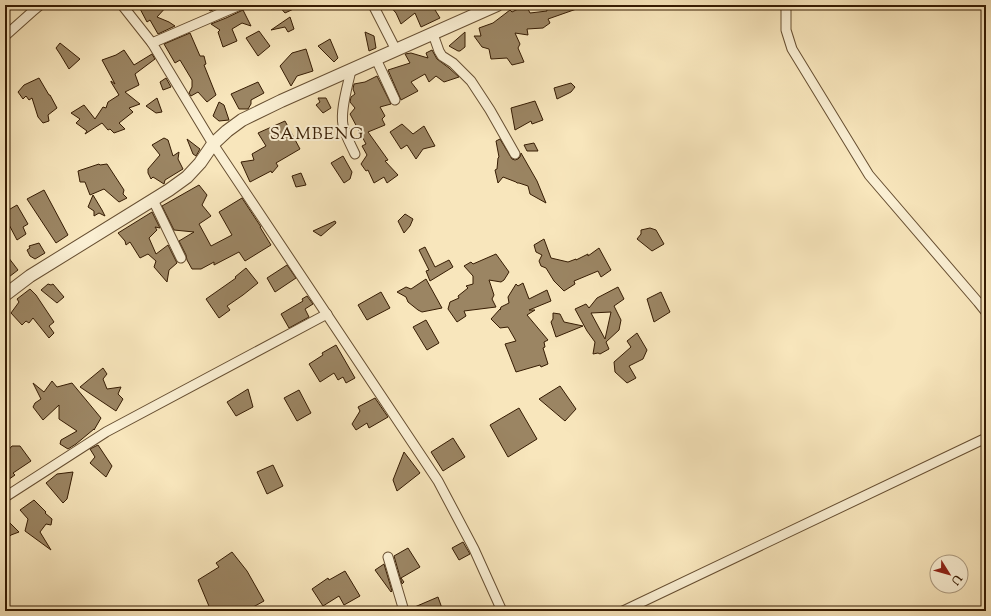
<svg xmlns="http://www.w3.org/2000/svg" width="991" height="616" viewBox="0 0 991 616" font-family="'Sorts Mill Goudy',serif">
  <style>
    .building { fill: #9b8563; stroke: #361c03; fill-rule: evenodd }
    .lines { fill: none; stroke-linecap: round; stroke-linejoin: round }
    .minor-casing { stroke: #664e31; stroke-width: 11 }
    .tertiary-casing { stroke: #664e31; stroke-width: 14 }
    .minor { stroke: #faefd3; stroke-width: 9 }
    .tertiary { stroke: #faefd3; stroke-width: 12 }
    .labels { text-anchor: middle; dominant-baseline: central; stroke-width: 4; stroke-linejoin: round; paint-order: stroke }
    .quarter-label { font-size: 17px; letter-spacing: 1px; fill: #361c03; stroke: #faefd3 }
  </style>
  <rect width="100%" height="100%" fill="#f8e6bc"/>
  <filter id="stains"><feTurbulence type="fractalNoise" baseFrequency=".005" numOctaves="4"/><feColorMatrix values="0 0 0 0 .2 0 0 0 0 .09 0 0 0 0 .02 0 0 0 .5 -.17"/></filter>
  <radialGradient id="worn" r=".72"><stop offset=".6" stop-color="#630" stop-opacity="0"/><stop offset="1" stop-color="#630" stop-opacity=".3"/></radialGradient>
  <g class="building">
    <polygon points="138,5 168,5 157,17 169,22 175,26 158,34 150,20 147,22"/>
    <polygon points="206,5 220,5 221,7 210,11"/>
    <polygon points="278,5 302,5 285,13"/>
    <polygon points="389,5 432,5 440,18 421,27 415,13 401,24 396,13"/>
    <polygon points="526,5 530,13 547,11 546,5 585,5 585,6 548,19 550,23 543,28 527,29 528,35 515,33 520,44 518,48 524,62 512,65 507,58 491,59 489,49 482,47 474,36 481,36 479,28 493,23 510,10 512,12"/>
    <polygon points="243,10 251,26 242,23 232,29 237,41 223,47 218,32 220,30 211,24 226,18"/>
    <polygon points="290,17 294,29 288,32 285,27 271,30"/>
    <polygon points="259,31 270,46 258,56 246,38"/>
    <polygon points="365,32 374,36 376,48 369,51"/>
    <polygon points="465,32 465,47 460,51 458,51 449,46"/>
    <polygon points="190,33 200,56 204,56 206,64 204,65 216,95 207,102 198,92 191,96 189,93 192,87 192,80 180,60 175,63 164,44"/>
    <polygon points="330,39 338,58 334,62 318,46"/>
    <polygon points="60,43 80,59 69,69 60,54 56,48"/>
    <polygon points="306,49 313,71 297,76 291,86 280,66 292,53"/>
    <polygon points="124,50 134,65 152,54 155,59 135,74 139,85 125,92 140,104 129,108 133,112 119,123 125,129 114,133 110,129 108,130 102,123 85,134 87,131 76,123 80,119 71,113 84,105 95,119 103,107 106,108 108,102 119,95 111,82 111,81 115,84 102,60 116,55"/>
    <polygon points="432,50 437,59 449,68 459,77 444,82 436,76 429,82 425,74 411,82 418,91 401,100 388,70 410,63 405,54 411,53 428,58 426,53"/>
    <polygon points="377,76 391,104 380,107 385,116 382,119 385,125 368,132 388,160 385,161 398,175 387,183 384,177 374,183 368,170 366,171 361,164 367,155 362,146 366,144 350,114 355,108 350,102 351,97 355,94 353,89 354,84 365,82"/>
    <polygon points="39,78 49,95 50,95 57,108 48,115 49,121 43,123 38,117 32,98 29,100 26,96 23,99 18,92 24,85"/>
    <polygon points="166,78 171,87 163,90 160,82"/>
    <polygon points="258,82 264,93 251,100 251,104 248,109 239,109 231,94"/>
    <polygon points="571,83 575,87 571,92 557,99 554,88"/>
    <polygon points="157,98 162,112 156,113 146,106"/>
    <polygon points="318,98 326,98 331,108 323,113 316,105 320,102"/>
    <polygon points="535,101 543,120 532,124 531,121 515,130 511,108"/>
    <polygon points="219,102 224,105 229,120 219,121 213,116"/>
    <polygon points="285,121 300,149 276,163 278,166 272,173 271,171 250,182 241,162 254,160 252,154 266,146 258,133"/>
    <polygon points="402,124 413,134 424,126 435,146 423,149 416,159 407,145 401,149 390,132"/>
    <polygon points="164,138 168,140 173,156 179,152 178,159 183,169 165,180 164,184 153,177 151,179 148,173 148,169 160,155 152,145"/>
    <polygon points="187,139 200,149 196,156 193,154"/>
    <polygon points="500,139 512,159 515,160 518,159 520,157 521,153 537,181 546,203 530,194 528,186 519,183 517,183 516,182 503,177 498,183 495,170 497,169 498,158 499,157 496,141"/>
    <polygon points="534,143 538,151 527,151 524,145"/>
    <polygon points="343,156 352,172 350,179 344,183 331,163"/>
    <polygon points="99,164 100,165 107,164 124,190 123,194 127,198 119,202 104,189 90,195 85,182 80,182 78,171"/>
    <polygon points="301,173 306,185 296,187 292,176"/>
    <polygon points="199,185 207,195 202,205 211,216 199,224 211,246 232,235 219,212 242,198 261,227 260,227 271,245 245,261 239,252 214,265 214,262 201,269 192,269 187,260 186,255 179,241 194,232 174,230 162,206"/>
    <polygon points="44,190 68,235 56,243 27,199"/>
    <polygon points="93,195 102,210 105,216 99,213 94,216 94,211 88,207"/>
    <polygon points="17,205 28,224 23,227 26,234 17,240 5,217 5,212"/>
    <polygon points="152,212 160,228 155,227 157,230 149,238 156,254 168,245 177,263 169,270 167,282 154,267 156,261 148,254 140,258 130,242 126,245 125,241 118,233"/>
    <polygon points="405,214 413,219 410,226 404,233 398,221"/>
    <polygon points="335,221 336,223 321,236 313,231"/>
    <polygon points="650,228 656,230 664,244 652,251 637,239 641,234 641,230"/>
    <polygon points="544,239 551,258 568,262 576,259 576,260 588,254 588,256 599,248 611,270 601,277 598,271 574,281 575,284 564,291 554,281 546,268 541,266 539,261 542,255 536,252 534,245"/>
    <polygon points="39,243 45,253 35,259 30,256 27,250 30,248 29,246"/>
    <polygon points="425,247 435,267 449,260 453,267 430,281 426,271 429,270 419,250"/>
    <polygon points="5,253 18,270 5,280"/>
    <polygon points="496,254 509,272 504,280 501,282 489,280 494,295 492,299 496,307 464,311 466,316 457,322 448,309 450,302 459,298 458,296 468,288 466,286 473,284 473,276 464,266 471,262 473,264"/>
    <polygon points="287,265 296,278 275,292 267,278"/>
    <polygon points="246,268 258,283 243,295 227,306 230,310 219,318 206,299 236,278 235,277"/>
    <polygon points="426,279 442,308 422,312 418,310 408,302 406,297 397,292 406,287 411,289"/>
    <polygon points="523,283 529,299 547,290 551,301 529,310 535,310 527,315 548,340 544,342 545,347 543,348 548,364 541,367 540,365 516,372 505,344 516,341 508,327 500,328 491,319 500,309 500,310 501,307 509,303 508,297 516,284 518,286"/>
    <polygon points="48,284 51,285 53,284 64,297 57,303 41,290"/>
    <path d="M618,287l6,12 -10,7 7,14 -2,10 -13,12 3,7 -9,5 -2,-1 -5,1 2,-12 -8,-11 -12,-22 11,-5 3,4 8,-10zM611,312l-6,27 -14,-26z"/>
    <polygon points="30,289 36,295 54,322 49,326 54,333 49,338 33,318 29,323 26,321 22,325 11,313 19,302 17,299"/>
    <polygon points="381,292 390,308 367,320 358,305"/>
    <polygon points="661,292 670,312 654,322 647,299"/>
    <polygon points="307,296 313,304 305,309 309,317 289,328 281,314 303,301 302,299"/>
    <polygon points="553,313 560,314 564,322 583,326 556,337 551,322 553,319"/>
    <polygon points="426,320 439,343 427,350 413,327"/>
    <polygon points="637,333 647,350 643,359 629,366 636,378 627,383 615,372 614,362 631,347 627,341"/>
    <polygon points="336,345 355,378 346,383 343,377 338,380 334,373 320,382 309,364 323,355 322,353"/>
    <polygon points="103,368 107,374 103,379 107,389 121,387 118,394 123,399 116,411 80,387"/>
    <polygon points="52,381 57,387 72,383 101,418 94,430 94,429 76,444 68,449 60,444 61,440 77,431 59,419 59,405 43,420 33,407 35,403 41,399 33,383 44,392"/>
    <polygon points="560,386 576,409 565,421 539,399"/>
    <polygon points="248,389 253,407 236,416 227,402"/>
    <polygon points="299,390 311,413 297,421 284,398"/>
    <polygon points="375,398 388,417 369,428 367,423 356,430 352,424 360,411 358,407"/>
    <polygon points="519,408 537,439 508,457 490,425"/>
    <polygon points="453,438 465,457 443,471 431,452"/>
    <polygon points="98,445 112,466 106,477 90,463 95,457 90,449"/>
    <polygon points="12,446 20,446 31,461 13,473 15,475 5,482 5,454"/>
    <polygon points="404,452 420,473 397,491 393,480"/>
    <polygon points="273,465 283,486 267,494 257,472"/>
    <polygon points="73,472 67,499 63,503 46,483 57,474"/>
    <polygon points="34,500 46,512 45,513 52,519 51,525 46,524 40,532 51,550 25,531 28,519 20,510"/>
    <polygon points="5,518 19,532 11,535 5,541"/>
    <polygon points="463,542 470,554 459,560 452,548"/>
    <polygon points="408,548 420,567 401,578 404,582 402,584 394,556"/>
    <polygon points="232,552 247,571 264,601 246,611 211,611 198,580 219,567 216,563"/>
    <polygon points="384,564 392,591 391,592 375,570"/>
    <polygon points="345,571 360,596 344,605 339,596 323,606 312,589 328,578 329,580"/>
    <polygon points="438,597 443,611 410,611 410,609"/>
  </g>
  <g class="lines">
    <g class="minor-casing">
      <g id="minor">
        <polyline points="122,5 152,43 213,144 438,481 474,549 502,611"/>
        <polyline points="373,5 396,50"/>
        <polyline points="786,5 786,30 792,49 869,175 978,302 986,312"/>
        <polyline points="433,34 439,51 442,56 453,63 471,81 490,110 515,154"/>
        <polyline points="5,36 33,11 40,5"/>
        <polyline points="152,43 240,5"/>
        <polyline points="376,59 395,100"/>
        <path d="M351,70c-3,15 -11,40 -8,55 2,10 8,20 12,29"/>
        <polyline points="153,200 181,258"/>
        <polyline points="5,497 106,432 327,314"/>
        <polyline points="388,557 404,611"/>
        <polyline points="623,611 986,438"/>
      </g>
    </g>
    <g class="tertiary-casing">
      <polyline id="tertiary" points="5,295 30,276 169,190 187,177 200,163 213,144 227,131 242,120 281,101 497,5"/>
    </g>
    <use href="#minor" class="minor"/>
    <use href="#tertiary" class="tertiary"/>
  </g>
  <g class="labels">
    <g class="quarter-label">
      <text x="317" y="135">SAMBENG</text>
    </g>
  </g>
  <rect width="991" height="616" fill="none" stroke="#f8e6bc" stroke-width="20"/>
  <rect x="6" y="6" width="979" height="604" fill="none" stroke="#361c03" stroke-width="2"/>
  <rect x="10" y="10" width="971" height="596" fill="none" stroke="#361c03"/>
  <g transform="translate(949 574) rotate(127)"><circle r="19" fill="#faefd3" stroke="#ac9b80"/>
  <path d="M0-3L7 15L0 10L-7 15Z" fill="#8f2418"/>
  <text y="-6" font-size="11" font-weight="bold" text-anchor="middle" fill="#361c03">U</text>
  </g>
  <rect width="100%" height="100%" filter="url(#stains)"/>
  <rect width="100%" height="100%" fill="url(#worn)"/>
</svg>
